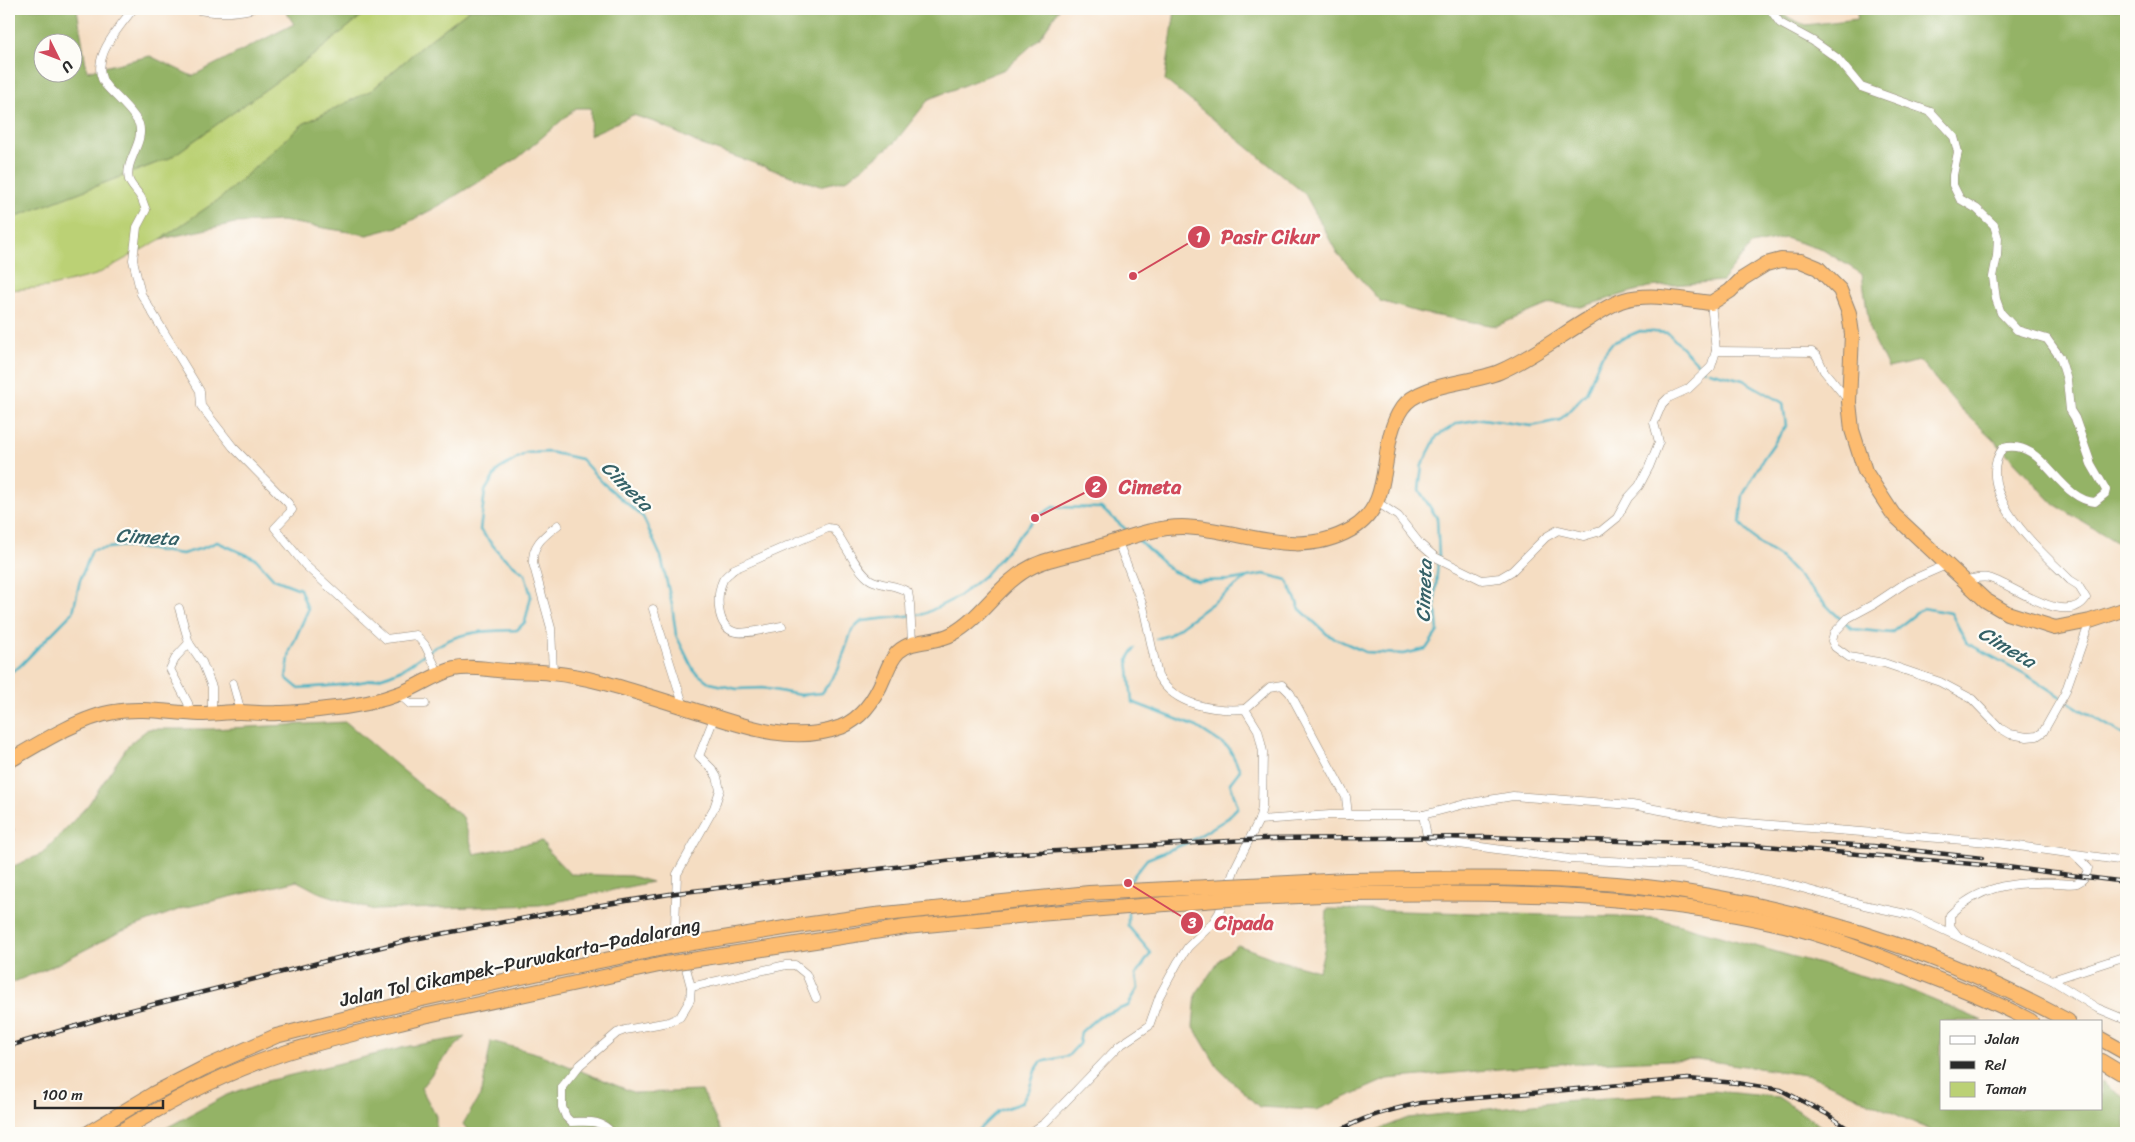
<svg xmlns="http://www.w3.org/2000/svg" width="2135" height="1142" viewBox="0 0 2135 1142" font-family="Sriracha,sans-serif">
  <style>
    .green { fill: #bbd175; stroke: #737e50 }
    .forest { fill: #94b366; stroke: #606f48; fill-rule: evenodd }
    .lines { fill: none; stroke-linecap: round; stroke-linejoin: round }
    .stream { stroke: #45b1c2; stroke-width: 2.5 }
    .street-casing { stroke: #908476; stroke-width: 9 }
    .highway-casing { stroke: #908476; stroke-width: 16 }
    .street { stroke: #fff; stroke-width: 8 }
    .highway { stroke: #fdbc6f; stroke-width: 14 }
    .rail-casing { stroke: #2b2b2b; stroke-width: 4.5 }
    .rail { stroke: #fdfcf7; stroke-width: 2.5; stroke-dasharray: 8; stroke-linecap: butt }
    .highway-bridge-casing { stroke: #908476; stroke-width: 16; stroke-linecap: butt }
    .highway-bridge { stroke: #fdbc6f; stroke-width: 14 }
    .labels { text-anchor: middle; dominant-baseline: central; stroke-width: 4.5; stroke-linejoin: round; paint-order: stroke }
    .street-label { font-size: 19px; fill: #2b2b2b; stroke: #fdfcf7 }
    .water-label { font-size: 20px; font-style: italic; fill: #356167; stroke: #fdfcf7 }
    .leader { fill: none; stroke: #d1495b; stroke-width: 2 }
    .callout-dot { fill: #d1495b; stroke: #fdfcf7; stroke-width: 2 }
    .mark-label { font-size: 15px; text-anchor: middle; font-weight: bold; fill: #fff }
    .callout-label { font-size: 20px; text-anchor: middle; font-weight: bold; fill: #d1495b; stroke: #fdfcf7; stroke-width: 4.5; stroke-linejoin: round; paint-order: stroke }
  </style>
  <rect width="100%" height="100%" fill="#fdfcf7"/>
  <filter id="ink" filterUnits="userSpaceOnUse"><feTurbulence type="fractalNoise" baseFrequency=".02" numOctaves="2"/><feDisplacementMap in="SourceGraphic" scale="10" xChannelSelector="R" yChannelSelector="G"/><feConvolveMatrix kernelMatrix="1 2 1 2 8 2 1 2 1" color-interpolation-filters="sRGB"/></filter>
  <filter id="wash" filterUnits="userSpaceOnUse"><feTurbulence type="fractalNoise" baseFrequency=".0096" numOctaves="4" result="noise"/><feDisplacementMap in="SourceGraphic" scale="20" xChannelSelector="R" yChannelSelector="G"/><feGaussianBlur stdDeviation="1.12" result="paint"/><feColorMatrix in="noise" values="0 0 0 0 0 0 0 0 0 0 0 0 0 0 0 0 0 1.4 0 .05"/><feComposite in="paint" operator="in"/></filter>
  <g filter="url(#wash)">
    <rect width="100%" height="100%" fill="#f5ddc2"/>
    <polygon class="green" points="370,9 470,9 422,46 372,90 303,124 221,198 161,239 96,275 48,287 9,290 9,219 170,158 315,54"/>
    <g class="forest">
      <path d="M9,9h68l10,62 63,-15 42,20 102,-52 -10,-15h86l-55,45 -145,104 -161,61zM42,42h30v30h-30z"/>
      <polygon points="470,9 1059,9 1040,38 1005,69 929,99 895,142 848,179 820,186 702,145 657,123 633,115 590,135 591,108 576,108 518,158 435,208 401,226 367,235 282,221 235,223 161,239 221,198 303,124 372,90 422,46"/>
      <polygon points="1177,9 1769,9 1805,25 1858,19 1856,9 2126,9 2126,548 2054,504 1992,438 1959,407 1920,361 1888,368 1870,331 1862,274 1823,250 1785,238 1751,245 1722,281 1648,287 1581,307 1552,303 1496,326 1421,313 1380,301 1337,253 1305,194 1165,80 1175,10"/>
      <polygon points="346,722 424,788 463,817 474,854 542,841 550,853 570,874 631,876 652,882 540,905 374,910 318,892 297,881 183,908 120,932 55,965 9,984 9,868 42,854 88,805 129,744 148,729 212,729"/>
      <polygon points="1327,909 1655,918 1902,987 1983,1021 1941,1021 1941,1108 2101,1108 2101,1081 2126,1098 2126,1133 1937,1133 1812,1076 1697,1059 1556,1064 1387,1079 1317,1110 1259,1107 1218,1068 1193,1026 1196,994 1220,959 1238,945 1278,960 1319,971 1325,946"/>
      <polygon points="465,1037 444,1058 421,1088 436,1116 436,1133 157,1133 227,1095 267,1081 410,1046"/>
      <polygon points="491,1041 539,1054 635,1093 702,1091 722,1133 470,1133 463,1124 482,1092"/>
      <polygon points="1713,1091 1778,1097 1831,1133 1370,1133 1408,1118 1561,1101"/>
    </g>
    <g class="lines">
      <g class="stream">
        <polyline points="1709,371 1743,380 1783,403 1786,426 1763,459 1743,495 1740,523 1758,543 1780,557 1832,611 1852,629 1891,633 1923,608 1951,613 1967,643 2025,674 2078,708 2126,736"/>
        <polyline points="1137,539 1172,571 1197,581 1232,580 1264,574 1287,580 1300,609 1328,635 1365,652 1403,654 1426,649 1438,631 1435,600 1438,561"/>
        <polyline points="1439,556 1437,518 1419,490 1422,465 1437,436 1458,423 1482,419 1532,426 1560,420 1586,393 1601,357 1612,343 1640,331 1668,333 1704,370"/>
        <polyline points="1156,639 1169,635 1248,577"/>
        <path d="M9,673l10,-6 54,-55 7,-32 12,-30 32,-4 58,8 21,-6 14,-6 39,17 18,20 26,10 8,21 -18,41 -4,27 12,10c33,-2 71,-3 102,-18 14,-7 25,-18 39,-25 24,-15 51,-14 78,-15l8,-8 6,-26 -6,-22 -24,-19 -21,-25 5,-39 13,-21 28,-17 23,-1 32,7 22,24 40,34 18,40 11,48 4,30 18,36 16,12 27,6 26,-1 37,7 22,-2 16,-23 14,-40 10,-9 62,-7 34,-17 26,-21 51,-58 18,-11 48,1 28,24"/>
        <polyline points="1128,887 1128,883 1147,859 1189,842 1225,820 1238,807 1230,783 1240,770 1229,748 1197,727 1132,702 1128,659 1135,648"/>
        <polyline points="975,1133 998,1111 1021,1103 1029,1090 1035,1071 1041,1062 1068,1056 1079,1044 1081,1032 1099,1016 1128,1006 1138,988 1136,975 1151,953 1128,926 1128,913"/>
      </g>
    </g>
  </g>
  <g filter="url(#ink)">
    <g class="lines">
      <g class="street-casing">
        <g id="street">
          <path d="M133,9c-15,20 -49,55 -24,80 9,9 25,24 30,35 6,19 -15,37 -10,56 2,6 8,11 11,16 3,4 4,10 6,14l-9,17 -4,33 8,34 59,97 1,15 32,41 55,56 4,7 -17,18 30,37 81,74 30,-4 9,10 14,29"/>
          <path d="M194,9c19,5 38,4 57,0"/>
          <path d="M1770,9l10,14 33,18 24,17 24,29 70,25 23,25 4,15 -5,23v10l7,14 17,10 17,16 4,13 -1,18 -4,21 3,22 5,14 16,17 30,9 13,18 7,23 3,30 5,8 16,46 15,26 -1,4 -10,8c-37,-2 -52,-65 -92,-54 -32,44 39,104 67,132l8,5 8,13c-20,30 -74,-14 -97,-20 -7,-2 -16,1 -24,2"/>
          <polyline points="1954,9 1962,9"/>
          <polyline points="1716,351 1812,352 1817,356 1824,371 1848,400"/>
          <polyline points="1377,502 1398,516 1420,544 1435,557 1482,580 1500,578 1512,571 1546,537 1558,530 1584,536 1601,531 1617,518 1628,498 1639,486 1649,467 1659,442 1654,423 1662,404 1668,398 1688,389 1711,367 1716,351 1711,303"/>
          <polyline points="1946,565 1907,582 1874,604 1848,618 1834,633 1832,641 1835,647 1849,657 1884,663 1940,682 1972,699 2000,728 2010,734 2027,737 2037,736 2043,732 2065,693 2090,621"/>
          <polyline points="179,608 189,643 202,662 212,687 212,714"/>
          <polyline points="653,609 684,707"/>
          <path d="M782,626c-12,2 -36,9 -47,6 -19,-5 -19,-37 -12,-52 2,-4 7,-7 11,-11l94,-41 6,1c10,13 24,44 37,51 12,6 25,4 37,12l2,12 2,39"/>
          <polyline points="189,643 176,657 170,669 188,703 190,713"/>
          <path d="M553,673l-2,-45 -18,-65c-1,-19 11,-27 25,-38"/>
          <polyline points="233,683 241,712"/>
          <polyline points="399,694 410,704 425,704"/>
          <polyline points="1245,709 1270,687 1282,685 1290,693 1346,797 1348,815"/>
          <polyline points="1423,815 1427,836 1430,840 1569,859 1690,865 1787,884 1864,905 1911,915 2052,980 2097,1008 2126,1020"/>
          <polyline points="1259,820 1330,815 1423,815 1465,804 1513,796 1632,805 1721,821 1989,842 2126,861"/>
          <polyline points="9,826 12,829"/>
          <path d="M1957,935l-7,-9v-11c13,-13 28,-22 46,-27 16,-5 45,-6 62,-5 7,0 13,2 19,0 7,-3 10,-8 11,-15l-13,-13"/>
          <polyline points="2052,980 2126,956"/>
          <polyline points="691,987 786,965 795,965 806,974 816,998"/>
          <path d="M612,1133c-11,-14 -24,-11 -41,-11l-5,-5 -4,-10v-20l18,-22 37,-32 8,-3 44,-8 11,-5 10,-17 1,-13 -16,-61 2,-52 37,-66 6,-18 -3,-13 -5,-8 -13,-13 15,-38"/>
          <path d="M1030,1133l15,-10 74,-77 30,-20 11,-31 18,-33 10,-15 24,-23 7,-11 16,-45 24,-48 3,-12 1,-56 -5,-22 -13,-21c-31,2 -70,-3 -87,-33l-15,-70 -25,-64"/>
        </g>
      </g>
      <g class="highway-casing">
        <g id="highway">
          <path d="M9,761c29,-17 72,-44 105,-49 27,-5 58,1 86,2 14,0 26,-2 39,-2 13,0 26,2 39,1 16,0 32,-2 48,-4 25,-2 52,-7 75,-16 18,-7 34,-19 53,-24 19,-4 39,2 58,2 13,1 26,0 39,2 44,4 87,20 130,33 52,16 106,41 160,21 22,-9 35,-30 43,-50 4,-9 7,-18 14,-25 15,-14 36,-8 54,-18 31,-17 48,-52 81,-68 16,-8 37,-11 55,-16 30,-8 63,-23 94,-23 59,1 113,35 170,2 45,-26 24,-83 50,-121 17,-25 68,-24 97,-36 31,-13 62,-37 91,-54 11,-7 23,-15 34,-18 27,-8 59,0 87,3l19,-12 12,-12 24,-15 15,-4 20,1 17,7 22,22 9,23 3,21 -3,68 3,28 13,41 28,43 92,86 22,13 48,15 35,-7 36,-12"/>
          <path d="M1347,880c96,-2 194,-4 291,6 150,16 297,63 430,135"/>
          <path d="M1348,894c145,-2 294,-2 436,31 45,11 89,28 132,46 39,15 78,30 115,50"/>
          <polyline points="2101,1039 2126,1053"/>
          <polyline points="2101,1061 2126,1076"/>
          <polyline points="88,1133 153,1094 204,1068 276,1036 422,999"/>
          <path d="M118,1133c53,-33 110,-62 169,-81 46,-14 94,-25 141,-37"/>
        </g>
      </g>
      <use href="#street" class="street"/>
      <use href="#highway" class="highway"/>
      <g class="rail-casing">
        <g id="rail">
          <polyline points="1821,843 1873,846 1982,858"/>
          <polyline points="9,1046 120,1013 409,940 552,913 676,893 1004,854 1264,839 1484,837 1754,845 2007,867 2126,882"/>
          <path d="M1336,1133c25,-16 54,-23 84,-30l268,-24 49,4 44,7 46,24 27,19"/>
        </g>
      </g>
      <use href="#rail" class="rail"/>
      <g class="highway-bridge-casing">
        <g id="highway-bridge">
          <polyline points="422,999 540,973 674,946 797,926 875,915 1089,893 1347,880"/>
          <polyline points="428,1015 659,965 906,927 1038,914 1229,899 1348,894"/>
        </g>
      </g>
      <use href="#highway-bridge" class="highway-bridge"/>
    </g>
  </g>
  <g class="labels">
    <g class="street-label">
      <text transform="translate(520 962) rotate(-12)">Jalan Tol Cikampek–Purwakarta–Padalarang</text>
    </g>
    <g class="water-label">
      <text transform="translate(627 486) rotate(45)">Cimeta</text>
      <text transform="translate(147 537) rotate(3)">Cimeta</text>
      <text transform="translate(1424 591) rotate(-88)">Cimeta</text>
      <text transform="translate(2007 647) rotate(31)">Cimeta</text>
    </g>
  </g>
  <path class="leader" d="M1133 276L1199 237M1035 518L1096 487M1128 883L1192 923"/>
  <g class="callout-dot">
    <circle cx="1133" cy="276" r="5"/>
    <circle cx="1035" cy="518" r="5"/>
    <circle cx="1128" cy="883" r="5"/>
    <circle cx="1199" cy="237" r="12"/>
    <circle cx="1096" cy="487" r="12"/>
    <circle cx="1192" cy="923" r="12"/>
  </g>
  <g class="mark-label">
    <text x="1199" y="242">1</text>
    <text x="1096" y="492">2</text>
    <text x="1192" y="928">3</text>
  </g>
  <g class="callout-label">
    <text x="1270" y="244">Pasir Cikur</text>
    <text x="1150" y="494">Cimeta</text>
    <text x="1244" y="930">Cipada</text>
  </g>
  <rect width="2135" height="1142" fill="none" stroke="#fdfcf7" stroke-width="30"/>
  <rect x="1940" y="1020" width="162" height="90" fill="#fdfcf7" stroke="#a9a8a5"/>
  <rect x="1950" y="1036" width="25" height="8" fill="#ffffff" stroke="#a9a8a5"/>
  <text x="1985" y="1044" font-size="15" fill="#2b2b2b">Jalan</text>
  <rect x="1950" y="1061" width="25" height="8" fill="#2b2b2b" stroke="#a9a8a5"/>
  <text x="1985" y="1070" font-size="15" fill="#2b2b2b">Rel</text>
  <rect x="1950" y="1082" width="25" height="15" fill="#bbd175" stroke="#a9a8a5"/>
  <text x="1985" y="1094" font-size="15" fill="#2b2b2b">Taman</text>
  <g transform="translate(58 58) rotate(132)"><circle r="24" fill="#fdfcf7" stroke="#a9a8a5"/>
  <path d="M0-4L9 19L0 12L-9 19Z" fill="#d1495b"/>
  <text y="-8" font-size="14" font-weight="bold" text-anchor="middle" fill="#2b2b2b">U</text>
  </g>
  <path d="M35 1100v8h128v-8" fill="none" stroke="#2b2b2b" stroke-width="2.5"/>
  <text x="42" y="1100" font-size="15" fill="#2b2b2b" stroke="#fdfcf7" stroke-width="4" paint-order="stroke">100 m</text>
</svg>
